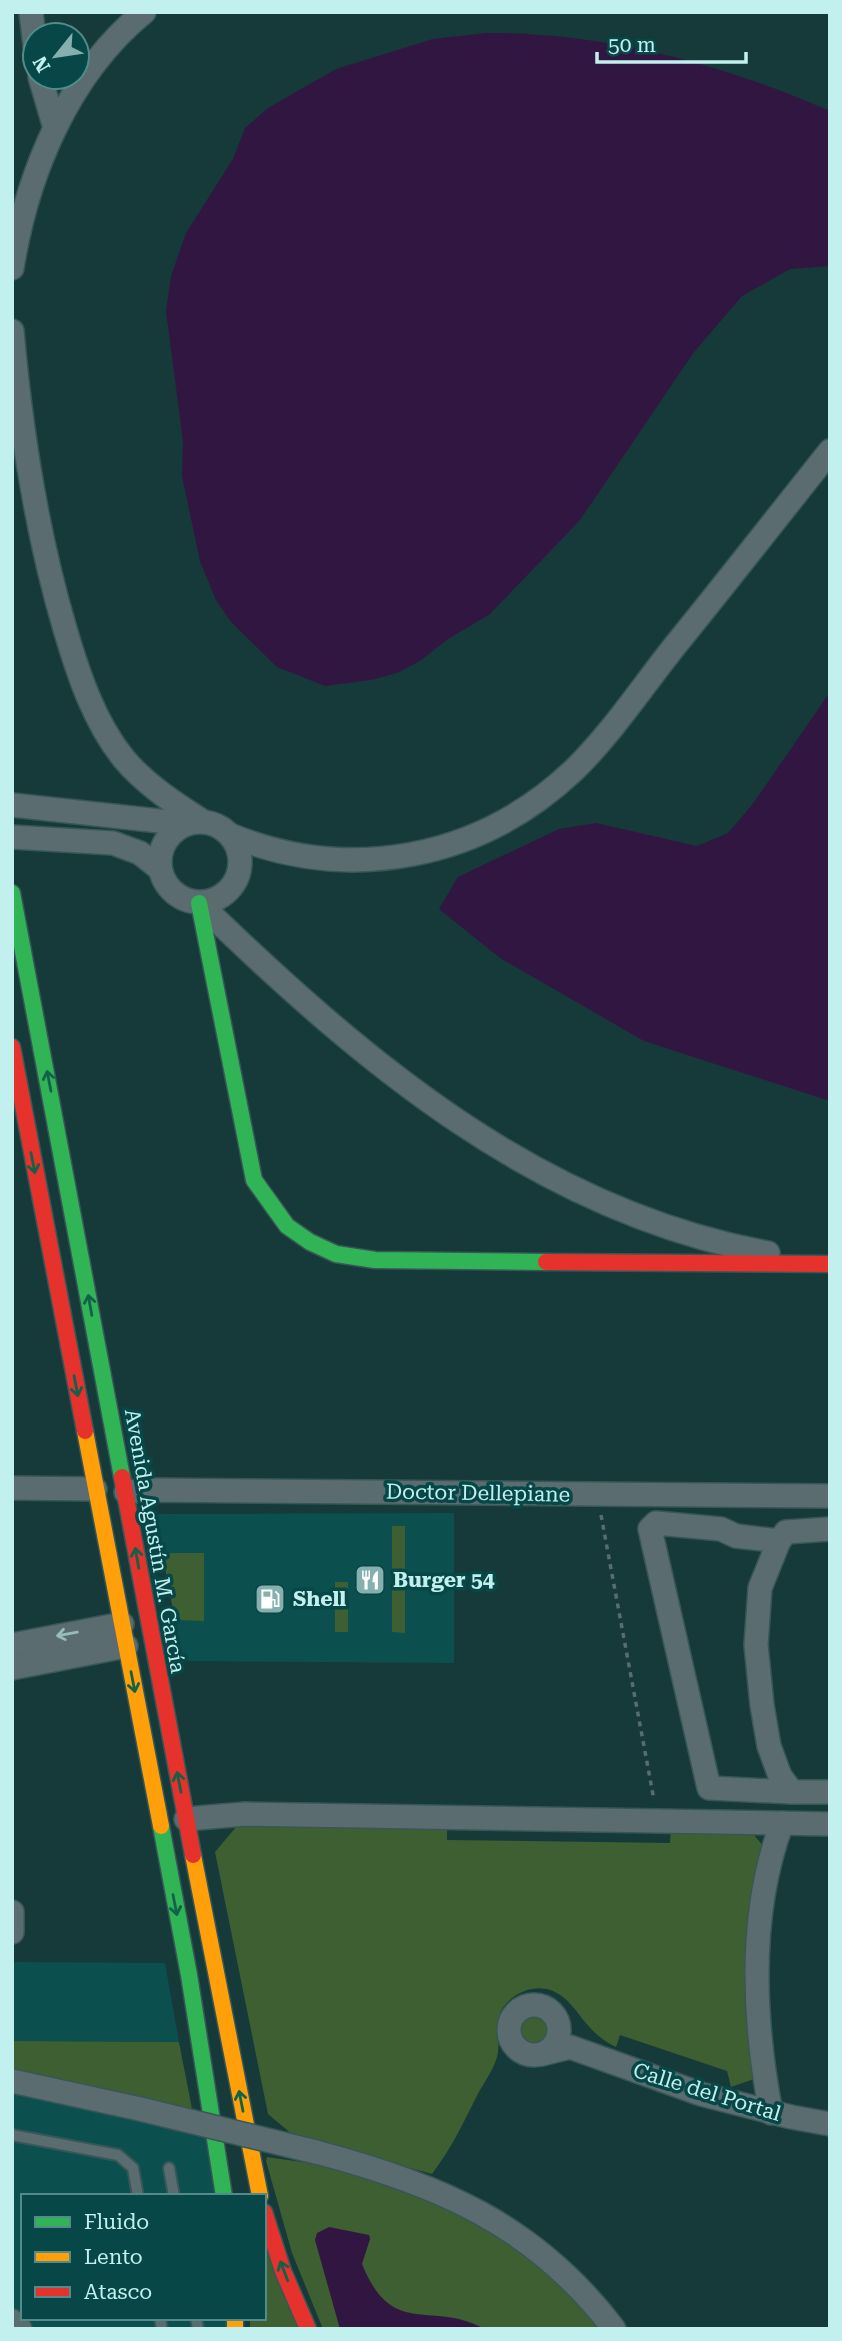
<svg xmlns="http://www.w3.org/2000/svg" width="842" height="2341" viewBox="0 0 842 2341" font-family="'Roboto Serif',serif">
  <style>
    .built { fill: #0c4f4f }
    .green { fill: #3e5f32 }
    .water { fill: #321642 }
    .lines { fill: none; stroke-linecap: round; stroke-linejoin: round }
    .lane-casing { stroke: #375757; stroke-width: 14 }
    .street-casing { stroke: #375757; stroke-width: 26 }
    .fast-casing { stroke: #375757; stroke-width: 19 }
    .slow-casing { stroke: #375757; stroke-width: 19 }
    .jam-casing { stroke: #375757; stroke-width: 19 }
    .path { stroke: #586d70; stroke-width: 3.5; stroke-dasharray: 5 5; stroke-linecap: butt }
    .lane { stroke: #5a6c70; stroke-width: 10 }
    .street { stroke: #5a6c70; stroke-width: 23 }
    .fast { stroke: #30b455; stroke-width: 16 }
    .slow { stroke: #ff9f0a; stroke-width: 16 }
    .jam { stroke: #e5322d; stroke-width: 16 }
    .street-bridge-casing { stroke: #375757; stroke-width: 26; stroke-linecap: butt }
    .street-bridge { stroke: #5a6c70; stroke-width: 23 }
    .oneway { stroke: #12624a }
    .oneway2 { stroke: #98bbbc }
    .labels { text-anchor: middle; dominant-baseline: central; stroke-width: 7; stroke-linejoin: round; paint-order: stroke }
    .street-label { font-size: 21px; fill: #c1f0ef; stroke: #084747 }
    .poi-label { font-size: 21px; font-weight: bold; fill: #c1f0ef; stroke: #084747; text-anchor: start }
  </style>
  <rect width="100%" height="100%" fill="#163939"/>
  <g class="built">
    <polygon points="454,1513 454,1663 183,1661 155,1514"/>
    <polygon points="12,1962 165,1963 179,2042 12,2041"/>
    <polygon points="12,2090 211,2137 219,2196 23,2196 23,2317 12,2307"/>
    <polygon points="24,2318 227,2318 227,2329 34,2329"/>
  </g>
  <g class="green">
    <rect x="392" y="1526" width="13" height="48"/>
    <polygon points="162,1553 204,1553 204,1621 175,1620"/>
    <rect x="335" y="1582" width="13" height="50"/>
    <polygon points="392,1583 405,1583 405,1633 392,1632"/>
    <path d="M242,1820l205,4v16l223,3 1,-15 78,1 15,18 -5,222 -5,10 -23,8 -4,-16 -107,-36 -4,12c-33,-15 -38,-45 -63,-56 -18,-8 -41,2 -51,18 -8,15 -1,32 -5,48 -3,11 -11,23 -17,33 -15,29 -28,58 -48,84l-138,-38 -26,-22 -53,-262z"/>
    <circle cx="534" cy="2030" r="18"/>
    <polygon points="12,2041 179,2042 192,2109 12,2073"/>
    <polygon points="267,2157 337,2167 451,2206 533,2256 603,2329 323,2329 292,2253 266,2161"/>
    <polygon points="264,2237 300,2329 250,2329 250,2318 264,2318"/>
  </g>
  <g class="water">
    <path d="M486,33c117,-1 237,31 344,78v155l-40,3 -48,27 -48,56 -114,168 -90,94 -42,25 -28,22 -23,12 -26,7 -46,6 -48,-19 -46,-45 -15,-22 -16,-39 -18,-85 1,-35 -17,-130 5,-35 15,-43 47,-74 12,-31 23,-20 68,-39 97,-30z"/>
    <polygon points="830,692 830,1101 644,1041 500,958 439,909 458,877 559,829 596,823 697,846 728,833 752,805"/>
    <path d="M329,2227l40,8 1,4 -8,25c31,76 68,35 123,65h-145l-25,-89 2,-7z"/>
  </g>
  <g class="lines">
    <g class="lane-casing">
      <g id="lane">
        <polyline points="12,2135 118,2155 133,2168 138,2196"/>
        <polyline points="169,2168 174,2196"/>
        <polyline points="160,2318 162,2329"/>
        <polyline points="196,2318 198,2329"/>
      </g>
    </g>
    <g class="street-casing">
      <g id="street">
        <polyline points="31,12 35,46"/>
        <polyline points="40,77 55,128"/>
        <path d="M12,268c15,-94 56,-194 132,-256"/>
        <path d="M12,331c9,102 24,200 53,298 13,44 29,93 59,130 22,26 50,44 78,62"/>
        <polyline points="12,805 187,824"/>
        <circle cx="200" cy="862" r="40"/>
        <path d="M230,835c120,49 250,24 344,-65 39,-38 70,-86 104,-128 51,-63 101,-127 152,-191"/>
        <polyline points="12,837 113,843 140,853 160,869"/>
        <path d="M199,903c163,158 339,308 569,350"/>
        <polyline points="12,1488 95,1489"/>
        <polyline points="126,1492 149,1490 830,1496"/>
        <polyline points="830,1529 786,1532 779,1541 760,1588 756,1645 762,1705 769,1746 780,1776 792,1792 830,1792"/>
        <polyline points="779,1541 736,1536 721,1529 656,1523 650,1529 709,1788 792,1792"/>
        <polyline points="12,1645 122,1624"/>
        <polyline points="12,1668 126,1646"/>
        <polyline points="186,1819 245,1814 830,1824"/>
        <polyline points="12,1912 12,1932"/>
        <circle cx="534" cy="2030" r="25"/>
        <polyline points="542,2054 570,2047 701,2094 791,2117 830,2124"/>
        <polyline points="12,2081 140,2109"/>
        <path d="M771,2113c-18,-95 -23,-199 11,-290"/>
        <path d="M316,2152c122,32 219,73 298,177"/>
        <polyline points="12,2321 20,2329"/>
      </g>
    </g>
    <g class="fast-casing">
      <g id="fast">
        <polyline points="12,893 122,1477"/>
        <polyline points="199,903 254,1180 287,1226 310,1242 336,1254 375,1260 546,1262"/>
        <polyline points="161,1826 189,1975 224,2196"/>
      </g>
    </g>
    <g class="slow-casing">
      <g id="slow">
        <polyline points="85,1431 161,1826"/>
        <polyline points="193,1855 260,2196"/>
        <polyline points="235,2318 235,2329"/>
      </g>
    </g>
    <g class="jam-casing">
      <g id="jam">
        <polyline points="12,1047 85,1431"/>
        <polyline points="546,1262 830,1264"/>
        <polyline points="122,1477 193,1855"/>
        <polyline points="264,2212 283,2271 308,2329"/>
      </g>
    </g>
    <polyline class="path" points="601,1515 654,1800"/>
    <use href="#lane" class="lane"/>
    <use href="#street" class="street"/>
    <use href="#fast" class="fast"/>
    <use href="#slow" class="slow"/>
    <use href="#jam" class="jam"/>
    <g class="street-bridge-casing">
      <polyline id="street-bridge" points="140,2109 316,2152"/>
    </g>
    <use href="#street-bridge" class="street-bridge"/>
  </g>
  <defs><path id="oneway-shaft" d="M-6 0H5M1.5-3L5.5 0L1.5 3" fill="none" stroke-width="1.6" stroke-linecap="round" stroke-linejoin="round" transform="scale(1.75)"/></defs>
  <g class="oneway">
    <use href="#oneway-shaft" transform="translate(49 1081) rotate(-101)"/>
    <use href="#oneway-shaft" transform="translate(33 1163) rotate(79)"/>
    <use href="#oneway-shaft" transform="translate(90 1305) rotate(-100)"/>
    <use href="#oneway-shaft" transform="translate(76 1386) rotate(79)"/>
    <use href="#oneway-shaft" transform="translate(137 1558) rotate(-100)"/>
    <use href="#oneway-shaft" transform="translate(133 1682) rotate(79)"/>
    <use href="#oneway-shaft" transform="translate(179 1782) rotate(-101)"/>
    <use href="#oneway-shaft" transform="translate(175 1905) rotate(79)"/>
    <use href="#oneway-shaft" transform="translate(241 2101) rotate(-101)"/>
    <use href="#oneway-shaft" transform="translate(284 2271) rotate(-111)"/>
  </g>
  <use class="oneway2" href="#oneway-shaft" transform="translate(67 1634) rotate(170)"/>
  <defs>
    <g id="restaurant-square" transform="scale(1.575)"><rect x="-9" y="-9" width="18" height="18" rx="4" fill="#85b0af" stroke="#084747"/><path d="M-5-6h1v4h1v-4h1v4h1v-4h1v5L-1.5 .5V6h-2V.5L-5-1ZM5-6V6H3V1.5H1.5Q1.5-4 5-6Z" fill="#fff"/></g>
    <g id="fuel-square" transform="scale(1.575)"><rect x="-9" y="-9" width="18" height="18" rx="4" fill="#85b0af" stroke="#084747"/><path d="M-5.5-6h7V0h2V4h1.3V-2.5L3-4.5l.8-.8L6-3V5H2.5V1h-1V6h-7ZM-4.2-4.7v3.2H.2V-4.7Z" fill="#fff"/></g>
  </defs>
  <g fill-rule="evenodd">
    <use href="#restaurant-square" x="370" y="1580"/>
    <use href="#fuel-square" x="270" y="1599"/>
  </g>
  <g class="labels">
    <g class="street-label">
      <text transform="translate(478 1493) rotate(1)">Doctor Dellepiane</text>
      <text transform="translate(155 1541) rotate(80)">Avenida Agustín M. García</text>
      <text transform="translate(707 2092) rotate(17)">Calle del Portal</text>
    </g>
    <g class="poi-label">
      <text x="393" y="1580">Burger 54</text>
      <text x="293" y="1599">Shell</text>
    </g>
  </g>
  <rect width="842" height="2341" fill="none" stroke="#c1f0ef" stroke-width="28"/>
  <rect x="21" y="2194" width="245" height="126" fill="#084747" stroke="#528b8a" stroke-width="2"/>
  <rect x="35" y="2217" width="35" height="10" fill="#30b455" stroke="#528b8a" stroke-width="2"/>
  <text x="84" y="2229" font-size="21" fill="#c1f0ef">Fluido</text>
  <rect x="35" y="2252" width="35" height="10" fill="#ff9f0a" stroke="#528b8a" stroke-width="2"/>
  <text x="84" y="2264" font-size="21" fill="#c1f0ef">Lento</text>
  <rect x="35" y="2287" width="35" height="10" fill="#e5322d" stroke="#528b8a" stroke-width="2"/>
  <text x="84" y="2299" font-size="21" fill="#c1f0ef">Atasco</text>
  <g transform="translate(56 56) rotate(240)"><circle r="33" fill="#084747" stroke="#528b8a" stroke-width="2"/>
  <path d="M0-5L12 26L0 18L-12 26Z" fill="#85b0af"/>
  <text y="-10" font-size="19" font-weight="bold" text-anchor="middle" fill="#c1f0ef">N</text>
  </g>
  <path d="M597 52v10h149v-10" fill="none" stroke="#c1f0ef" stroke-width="3.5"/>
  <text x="608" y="52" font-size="21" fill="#c1f0ef" stroke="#084747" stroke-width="5" paint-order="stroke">50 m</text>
</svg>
